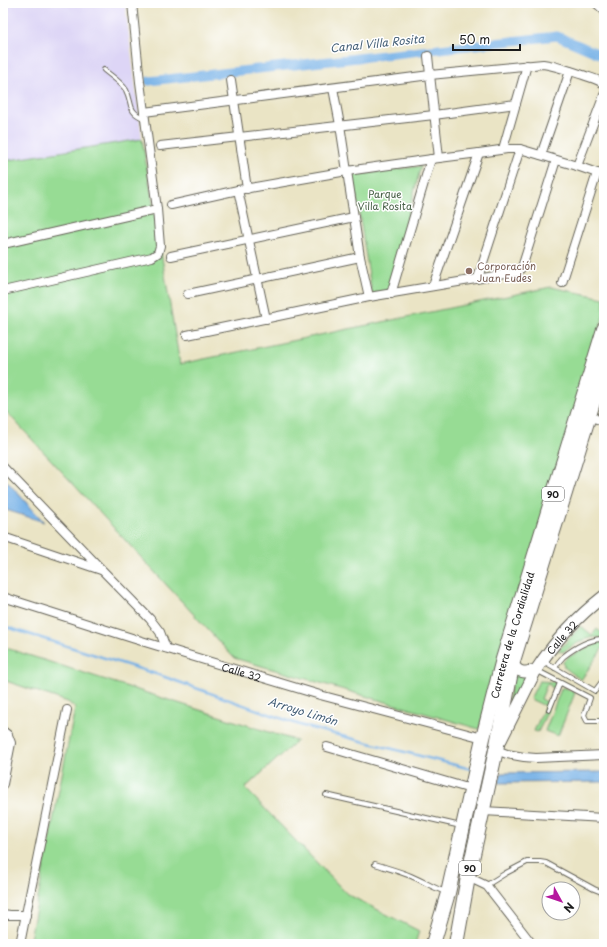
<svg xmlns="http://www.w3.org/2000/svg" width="607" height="947" viewBox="0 0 607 947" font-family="'Playpen Sans',sans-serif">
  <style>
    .built { fill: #ddd5f6 }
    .green { fill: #97dc94; stroke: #5a7c58 }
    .water { fill: #74b0e6; stroke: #486681 }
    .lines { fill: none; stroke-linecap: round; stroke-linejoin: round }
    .stream { stroke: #74b0e6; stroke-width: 2.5 }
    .canal { stroke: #74b0e6; stroke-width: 9 }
    .lane-casing { stroke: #646257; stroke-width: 6 }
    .street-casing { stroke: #646257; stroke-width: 10 }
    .secondary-casing { stroke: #646257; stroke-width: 13 }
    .highway-casing { stroke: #646257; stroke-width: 16 }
    .lane { stroke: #fff; stroke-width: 4 }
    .street { stroke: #fff; stroke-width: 8 }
    .secondary { stroke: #fff; stroke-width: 11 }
    .highway { stroke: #fff; stroke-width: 14 }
    .education-dot { fill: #8d6e63; stroke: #fff; stroke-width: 1.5 }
    .labels { text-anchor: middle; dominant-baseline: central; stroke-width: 3; stroke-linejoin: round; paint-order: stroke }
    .shield { fill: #fff; stroke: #606060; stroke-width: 1 }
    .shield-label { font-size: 9px; font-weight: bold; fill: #1c1c1c }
    .park-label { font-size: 10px; fill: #475f46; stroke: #fff }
    .education-label { font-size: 10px; fill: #785e54; stroke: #fff; text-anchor: start }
    .street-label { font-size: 10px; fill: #1c1c1c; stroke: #fff }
    .water-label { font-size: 11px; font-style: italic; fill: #445f77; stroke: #fff }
  </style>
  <rect width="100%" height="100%" fill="#fff"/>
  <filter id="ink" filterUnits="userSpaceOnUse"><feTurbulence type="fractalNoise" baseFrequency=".025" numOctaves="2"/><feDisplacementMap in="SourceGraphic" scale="8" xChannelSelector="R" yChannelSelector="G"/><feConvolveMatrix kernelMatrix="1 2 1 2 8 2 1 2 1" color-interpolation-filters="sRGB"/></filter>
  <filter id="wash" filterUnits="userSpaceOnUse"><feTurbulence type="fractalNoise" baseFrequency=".012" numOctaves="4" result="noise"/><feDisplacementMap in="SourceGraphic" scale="16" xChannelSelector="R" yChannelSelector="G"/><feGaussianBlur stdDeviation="0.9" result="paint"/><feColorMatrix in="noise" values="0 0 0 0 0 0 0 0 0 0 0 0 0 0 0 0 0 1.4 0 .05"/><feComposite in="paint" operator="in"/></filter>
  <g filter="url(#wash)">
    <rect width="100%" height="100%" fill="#eae4c5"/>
    <polygon class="built" points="3,3 125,3 142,139 3,161"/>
    <g class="green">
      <polygon points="142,139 180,364 551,287 604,298 604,314 479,729 234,658 3,408 3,161"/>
      <polygon points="421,166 388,291 372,294 353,175"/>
      <path d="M581,626l11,9 5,-6 7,6v4c-15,-6 -29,6 -41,13l-5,-1z"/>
      <polygon points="600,642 601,642 604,644 604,646 581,680 564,667 563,662 568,657"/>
      <polygon points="3,647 297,741 245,788 347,894 419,931 415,944 29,944 75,708 68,702 3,680"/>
      <polygon points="515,669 528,676 500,741"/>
      <polygon points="539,681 555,682 557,686 555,688 552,688 550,685 547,684 541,699 549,703 547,709 548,710 538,732 534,731 545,706 530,699"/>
      <polygon points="564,687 575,693 558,736 545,731 561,689"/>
    </g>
    <g class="water">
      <polygon points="3,478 4,478 44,522 3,509"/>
      <polygon points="604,772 604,782 499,783 501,773"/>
    </g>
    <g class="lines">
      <polyline class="stream" points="3,626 159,675 303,726 471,769"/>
      <polyline class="canal" points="149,81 557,36 604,56"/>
    </g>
  </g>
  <g filter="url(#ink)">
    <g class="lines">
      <g class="lane-casing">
        <g id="lane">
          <polyline points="593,3 604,13"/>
          <path d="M104,70c7,6 17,12 22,20 7,13 1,22 18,28"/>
          <polyline points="543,661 595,691 604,679"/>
          <path d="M555,668c2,-4 5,-8 8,-11 10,-8 25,-17 38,-18l3,3"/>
          <polyline points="536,670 590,698 584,715 587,721 604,721"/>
          <polyline points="549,710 560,683"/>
          <polyline points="326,795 461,826"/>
          <path d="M375,864c12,4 24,7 36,12 12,5 22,12 35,16"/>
          <polyline points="487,886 490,883 506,873 527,862 540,862 546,863 594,889 604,893"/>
        </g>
      </g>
      <g class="street-casing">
        <g id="street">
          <polyline points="428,56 439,158"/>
          <polyline points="231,80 247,189"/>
          <polyline points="333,88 340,125 360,257 369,297"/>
          <path d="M144,112l286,-37 113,-11c14,2 27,7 40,11 8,3 15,4 21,9"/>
          <polyline points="160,146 434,115 516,104"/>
          <polyline points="503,149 527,65"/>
          <polyline points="541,155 570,71"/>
          <polyline points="577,166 604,95"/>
          <polyline points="238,190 266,319"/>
          <polyline points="171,205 238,190 347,171 439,158 479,153 507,149 520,149 577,166 597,173 604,174"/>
          <polyline points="3,244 157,209"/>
          <polyline points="171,256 354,217"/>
          <polyline points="478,278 520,149"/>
          <polyline points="562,283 597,173"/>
          <polyline points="433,286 479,153"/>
          <polyline points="3,291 152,257 158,253 160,246 157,209 140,82 132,3"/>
          <polyline points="188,294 360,257"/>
          <polyline points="391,294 431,159"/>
          <polyline points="187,335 369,297 518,272 522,267 524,261 556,160"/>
          <polyline points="589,417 604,421"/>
          <polyline points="3,467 103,571 150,619 160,632 166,648"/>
          <polyline points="3,537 101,570"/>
          <path id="s1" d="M3,597l132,42 185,56 163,43"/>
          <polyline points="3,731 8,735 11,743 3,784"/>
          <polyline points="327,747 471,789"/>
          <polyline points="496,750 507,754 524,757 536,758 604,755"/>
          <polyline points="483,811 604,818"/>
          <polyline points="468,877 487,886 532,944"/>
          <polyline points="3,914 10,915 26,915"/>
          <polyline points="20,944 67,710"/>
        </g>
      </g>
      <g class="secondary-casing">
        <g id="secondary">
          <path d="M513,661c2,13 13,12 23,9"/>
          <path id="s2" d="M501,740l35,-70c18,-28 41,-53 68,-74"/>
        </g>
      </g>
      <g class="highway-casing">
        <g id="highway">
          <path id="s3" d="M433,944l15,-51 35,-155 20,-79 101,-330"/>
          <polyline points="456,944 468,877 496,750 513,661 604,367"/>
        </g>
      </g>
      <use href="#lane" class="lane"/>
      <use href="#street" class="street"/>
      <use href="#secondary" class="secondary"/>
      <use href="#highway" class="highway"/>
    </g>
  </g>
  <circle class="education-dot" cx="469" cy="271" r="4"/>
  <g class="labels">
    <g class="shield">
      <rect x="542" y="487" width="22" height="14" rx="3"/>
      <rect x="459" y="861" width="22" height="14" rx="3"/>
    </g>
    <g class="shield-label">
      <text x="553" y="494">90</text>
      <text x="470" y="868">90</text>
    </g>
    <g class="park-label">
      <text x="385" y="193">Parque<tspan x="385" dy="12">Villa Rosita</tspan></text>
    </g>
    <g class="education-label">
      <text x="477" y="265">Corporación<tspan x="477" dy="12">Juan Eudes</tspan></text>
    </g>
    <g class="street-label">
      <text stroke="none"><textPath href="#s3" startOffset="319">Carretera de la Cordialidad</textPath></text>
      <text stroke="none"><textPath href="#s2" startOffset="120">Calle 32</textPath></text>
      <text stroke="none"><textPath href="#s1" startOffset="250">Calle 32</textPath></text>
    </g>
    <g class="water-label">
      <text transform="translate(377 43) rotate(-6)">Canal Villa Rosita</text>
      <text transform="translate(303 711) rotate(17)">Arroyo Limón</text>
    </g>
  </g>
  <rect width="607" height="947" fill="none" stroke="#fff" stroke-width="16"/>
  <g transform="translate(561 901) rotate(130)"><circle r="19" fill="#ffffff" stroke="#a4a4a4"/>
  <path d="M0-3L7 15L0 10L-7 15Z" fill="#b5179e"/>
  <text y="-6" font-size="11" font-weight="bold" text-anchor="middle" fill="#1c1c1c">N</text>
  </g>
  <path d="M453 44v6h67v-6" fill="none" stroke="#1c1c1c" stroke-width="2"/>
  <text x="459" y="44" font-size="12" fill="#1c1c1c" stroke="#ffffff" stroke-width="3" paint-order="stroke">50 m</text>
</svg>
